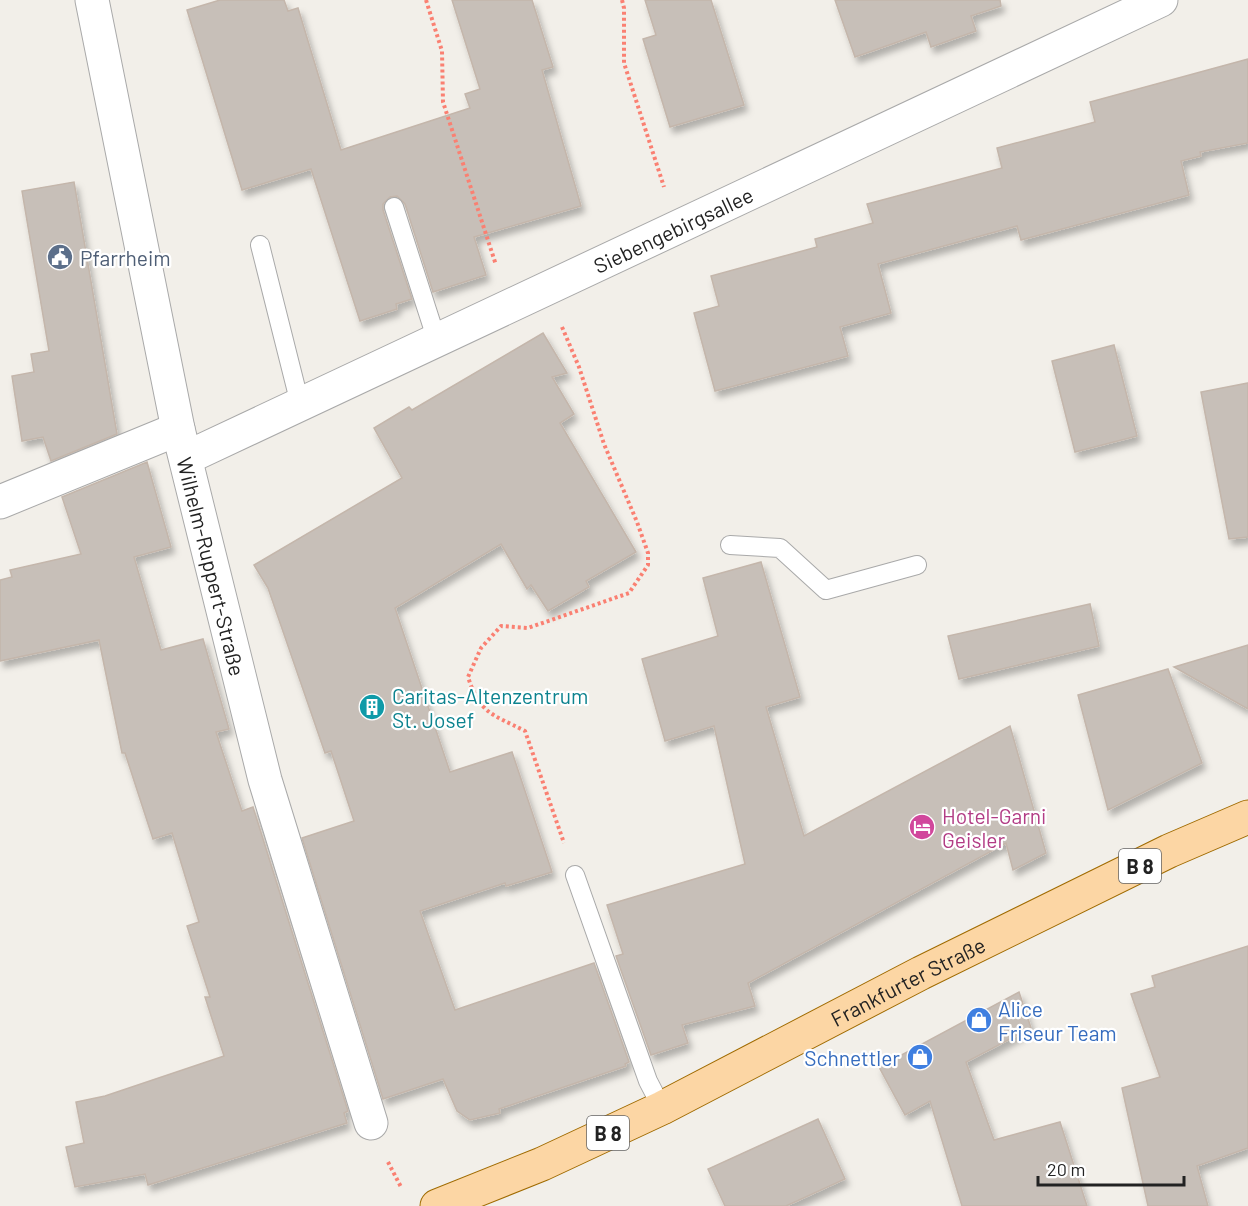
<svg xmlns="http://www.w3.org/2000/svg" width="1248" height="1206" viewBox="0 0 1248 1206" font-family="Barlow,sans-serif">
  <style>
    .building { fill: #c7bfb8; stroke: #c4b6ab; stroke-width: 1.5; filter: url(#shadow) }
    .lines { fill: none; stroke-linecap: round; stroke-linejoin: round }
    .lane-casing { stroke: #a9a9a9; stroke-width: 20 }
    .street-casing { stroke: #a9a9a9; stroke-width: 35 }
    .primary-casing { stroke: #a06b00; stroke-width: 35 }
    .path { stroke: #fa8072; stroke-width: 4; stroke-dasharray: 3 3; stroke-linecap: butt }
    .lane { stroke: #fff; stroke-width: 18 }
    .street { stroke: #fff; stroke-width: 33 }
    .primary { stroke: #fcd6a4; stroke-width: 33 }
    .labels { text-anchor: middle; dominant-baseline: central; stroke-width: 4.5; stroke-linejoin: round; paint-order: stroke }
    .shield { fill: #fff; stroke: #646464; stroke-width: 1.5 }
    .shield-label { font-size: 20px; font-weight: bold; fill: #222 }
    .street-label { font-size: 21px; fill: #222; stroke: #fff }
    .service-label { font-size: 21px; fill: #4e5e75; stroke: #fff; text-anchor: start }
    .culture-label { font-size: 21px; fill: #0d838f; stroke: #fff; text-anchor: start }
    .hotel-label { font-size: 21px; fill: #b23c85; stroke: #fff; text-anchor: start }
    .shop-label { font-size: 21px; fill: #366cbe; stroke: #fff; text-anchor: start }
  </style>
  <defs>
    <filter id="shadow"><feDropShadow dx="3.5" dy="6" stdDeviation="3" flood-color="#0004"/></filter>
  </defs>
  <rect width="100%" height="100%" fill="#f2efe9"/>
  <g class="building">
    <polygon points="220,0 284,0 288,11 298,8 341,150 470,108 465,94 480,89 452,0 532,0 553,67 542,70 581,206 474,237 486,275 433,292 405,204 397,196 390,197 383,204 383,210 412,299 396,304 397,309 360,321 311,169 242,190 187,10"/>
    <polygon points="645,0 711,0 744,105 670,127 643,39 656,35"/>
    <polygon points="835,0 1000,0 1001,6 971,16 976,31 931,47 926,32 855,57"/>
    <polygon points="1248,59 1248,143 1200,152 1201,156 1181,161 1189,195 1021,240 1017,226 878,264 891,313 840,327 848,356 715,391 694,313 719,306 711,276 817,247 815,239 873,223 867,204 1002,168 997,148 1095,122 1090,102"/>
    <polygon points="74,182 117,434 51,461 43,437 22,441 12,376 34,372 31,354 49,351 22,191"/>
    <polygon points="543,333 567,373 552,377 574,414 560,423 636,552 586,581 589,587 548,611 531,585 527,589 501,544 395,608 450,772 512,752 552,872 506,886 505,883 420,911 455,1010 594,963 629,1062 625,1064 626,1066 499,1109 500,1113 470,1120 457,1111 443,1079 383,1099 302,838 354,821 331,751 325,753 268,588 254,565 402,478 374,428 409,407 412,410"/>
    <polygon points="1114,345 1137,436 1075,452 1052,361"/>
    <polygon points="1248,383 1248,537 1229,539 1201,392"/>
    <polygon points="147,462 171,547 134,557 161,650 203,639 229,729 216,732 242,811 253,807 348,1111 344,1113 347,1123 148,1185 145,1174 75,1187 66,1147 84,1143 76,1102 105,1096 224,1056 205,997 210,997 187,926 199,922 172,833 153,839 125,753 122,753 99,640 0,661 0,580 12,577 10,570 81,554 62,497"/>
    <polygon points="761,562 800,697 766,707 804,836 1010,726 1046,853 1013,870 1006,843 748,983 755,1006 682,1025 688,1043 651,1055 616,956 623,954 607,905 745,864 714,726 665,741 642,659 718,636 703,578"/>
    <polygon points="1090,604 1099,646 959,679 948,636"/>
    <polygon points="1248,645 1248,709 1174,667"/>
    <polygon points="1168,669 1202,763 1108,810 1078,695"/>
    <polygon points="1248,946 1248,1148 1197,1166 1208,1206 1148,1206 1122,1088 1160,1077 1131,994 1155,987 1152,976"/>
    <polygon points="1019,992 1031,1028 966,1062 994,1140 1060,1122 1087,1206 962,1206 930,1101 905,1115 879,1067"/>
    <polygon points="818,1119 845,1179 786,1206 725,1206 708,1169"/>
  </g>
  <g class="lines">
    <g class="lane-casing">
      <g id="lane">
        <polyline points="394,207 437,341"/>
        <polyline points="260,245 300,404"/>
        <polyline points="730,545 780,548 826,590 917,565"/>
        <polyline points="575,875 648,1081 662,1108"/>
      </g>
    </g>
    <g class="street-casing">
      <g id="street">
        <path id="s1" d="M92,0l86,429 87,351 106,343"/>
        <path id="s2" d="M186,458l975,-458"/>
        <polyline points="0,502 178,429"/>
      </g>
    </g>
    <g class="primary-casing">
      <g id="primary">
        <path id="s3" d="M437,1206l105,-42 120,-56 259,-135 248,-122 79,-34"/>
      </g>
    </g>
    <g class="path">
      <polyline points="426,0 442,51 443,102 496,265"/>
      <polyline points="622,0 624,8 624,63 664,187"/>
      <path d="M562,327l17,40 25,77 33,78 11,31v12l-19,28 -101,35 -27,-2 -20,22 -13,29c12,37 24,37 57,54l39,112"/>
      <polyline points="388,1162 401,1187"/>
    </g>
    <use href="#lane" class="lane"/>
    <use href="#street" class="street"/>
    <use href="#primary" class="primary"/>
  </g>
  <defs>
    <g id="civic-disc" transform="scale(1.35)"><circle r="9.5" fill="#5c6f8a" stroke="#fff"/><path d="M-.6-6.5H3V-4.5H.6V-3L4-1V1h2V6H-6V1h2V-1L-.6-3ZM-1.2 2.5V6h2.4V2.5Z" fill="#fff"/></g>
    <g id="building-disc" transform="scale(1.35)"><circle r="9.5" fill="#0f9aa8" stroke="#fff"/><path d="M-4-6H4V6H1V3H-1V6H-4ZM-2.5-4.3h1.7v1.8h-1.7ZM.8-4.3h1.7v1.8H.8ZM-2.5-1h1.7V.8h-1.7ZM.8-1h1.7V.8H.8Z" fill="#fff"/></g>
    <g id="hotel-disc" transform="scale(1.35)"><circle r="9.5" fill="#d1479c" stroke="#fff"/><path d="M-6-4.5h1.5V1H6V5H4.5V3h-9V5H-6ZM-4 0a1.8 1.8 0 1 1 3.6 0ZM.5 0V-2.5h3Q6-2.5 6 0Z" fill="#fff"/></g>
    <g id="shop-disc" transform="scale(1.35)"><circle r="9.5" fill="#3f7fe0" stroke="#fff"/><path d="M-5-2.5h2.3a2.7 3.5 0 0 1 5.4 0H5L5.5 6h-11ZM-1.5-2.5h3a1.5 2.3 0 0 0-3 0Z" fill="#fff"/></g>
  </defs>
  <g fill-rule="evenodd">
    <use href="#civic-disc" x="60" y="257"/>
    <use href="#building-disc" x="372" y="707"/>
    <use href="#hotel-disc" x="922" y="827"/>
    <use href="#shop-disc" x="979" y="1020"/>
    <use href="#shop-disc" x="920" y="1057"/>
  </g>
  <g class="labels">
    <g class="shield">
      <rect x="1119" y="849" width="42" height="34" rx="4.5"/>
      <rect x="587" y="1116" width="42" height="34" rx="4.5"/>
    </g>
    <g class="shield-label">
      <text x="1140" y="866">B 8</text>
      <text x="608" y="1133">B 8</text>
    </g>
    <g class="street-label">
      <text stroke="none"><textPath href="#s2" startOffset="538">Siebengebirgsallee</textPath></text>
      <text stroke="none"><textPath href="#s1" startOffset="579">Wilhelm-Ruppert-Straße</textPath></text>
      <text stroke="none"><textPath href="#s3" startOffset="522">Frankfurter Straße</textPath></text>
    </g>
    <g class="service-label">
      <text x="80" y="257">Pfarrheim</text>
    </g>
    <g class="culture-label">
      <text x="392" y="695">Caritas-Altenzentrum<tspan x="392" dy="24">St. Josef</tspan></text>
    </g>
    <g class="hotel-label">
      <text x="942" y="815">Hotel-Garni<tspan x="942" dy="24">Geisler</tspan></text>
    </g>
    <g class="shop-label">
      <text x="998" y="1008">Alice<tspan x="998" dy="24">Friseur Team</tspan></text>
      <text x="900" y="1057" text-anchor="end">Schnettler</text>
    </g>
  </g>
  <path d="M1038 1176v9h146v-9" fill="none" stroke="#222222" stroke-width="3"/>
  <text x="1047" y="1176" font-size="18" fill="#222222" stroke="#ffffff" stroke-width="4.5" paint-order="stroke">20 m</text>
</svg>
